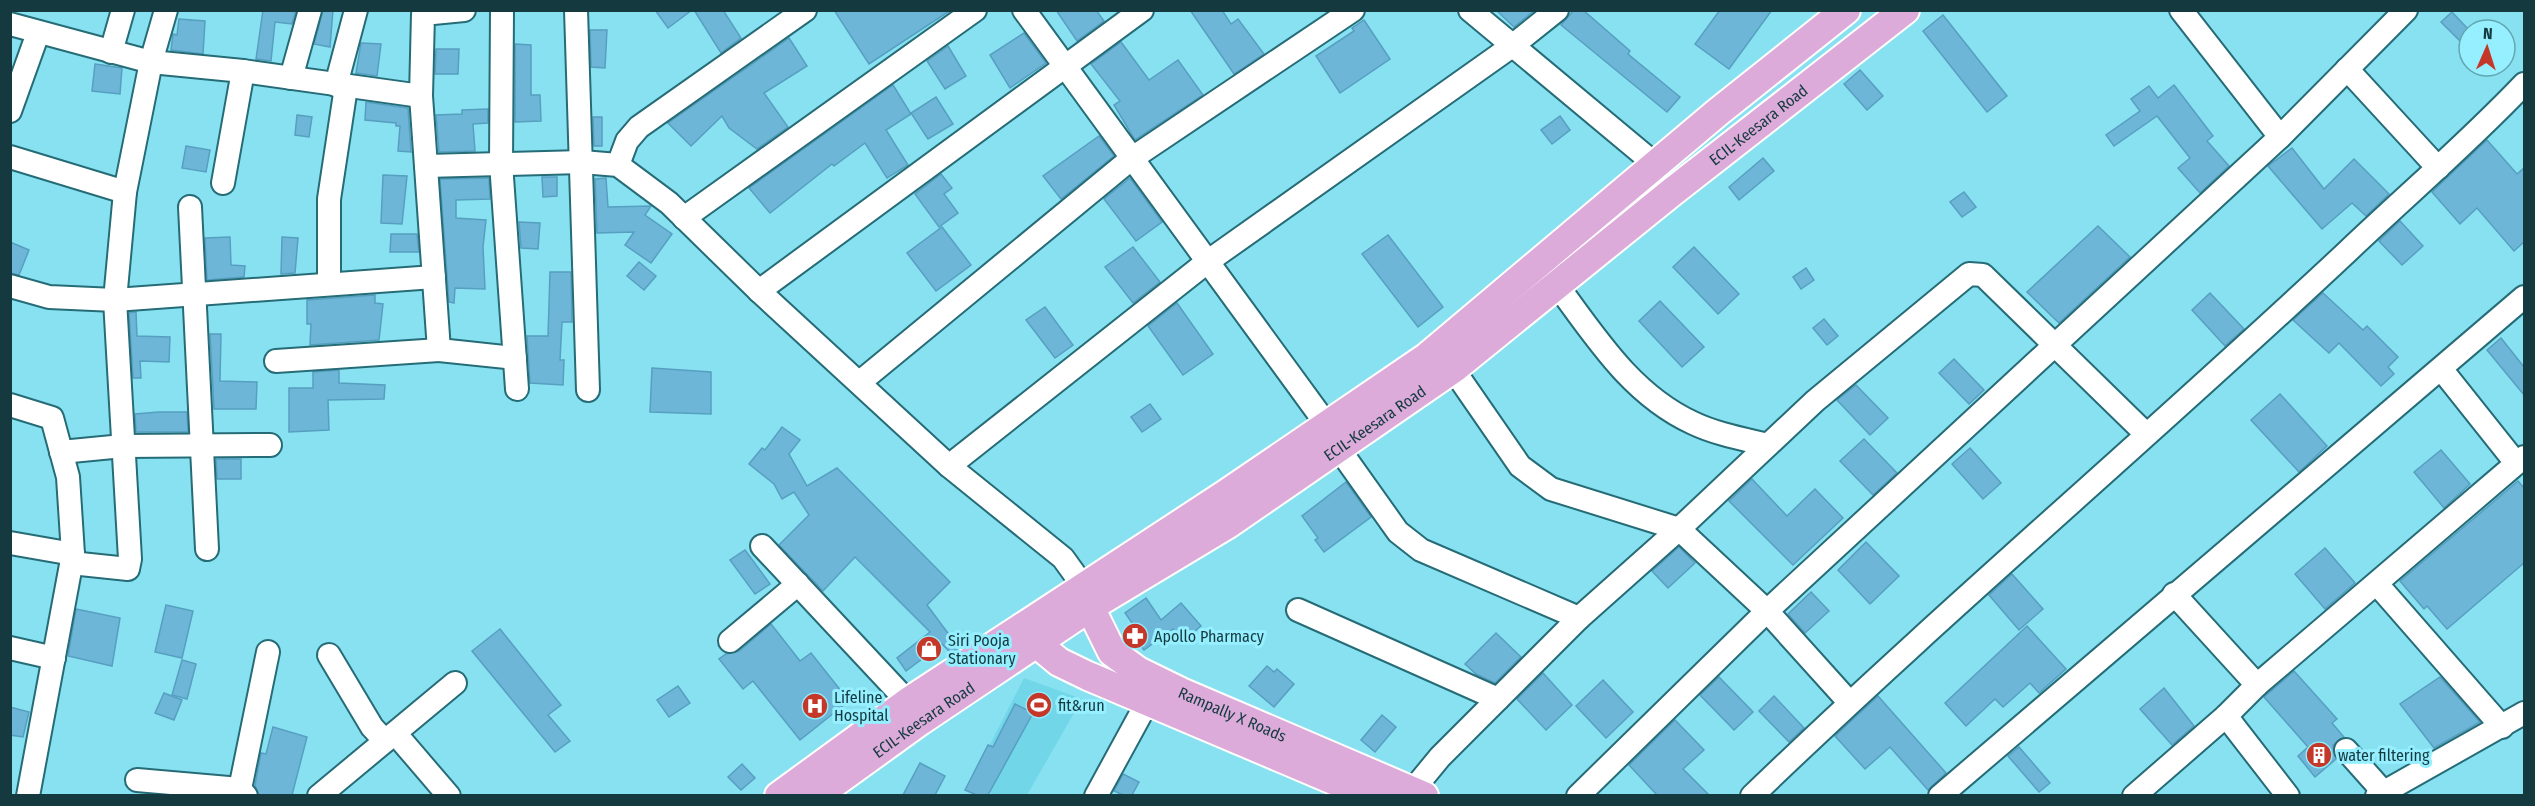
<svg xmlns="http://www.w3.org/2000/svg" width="2535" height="806" viewBox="0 0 2535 806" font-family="'Fira Sans Condensed',sans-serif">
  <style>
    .built { fill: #71d6e8 }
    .building { fill: #6db6d8; stroke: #569fc0; stroke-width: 1.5 }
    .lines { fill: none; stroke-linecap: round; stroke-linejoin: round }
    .minor-casing { stroke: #256c77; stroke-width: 26 }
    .major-casing { stroke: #fff; stroke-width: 32 }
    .minor { stroke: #fff; stroke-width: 22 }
    .major { stroke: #ddabd9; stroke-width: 28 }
    .labels { text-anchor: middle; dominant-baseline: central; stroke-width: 6; stroke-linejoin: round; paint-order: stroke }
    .street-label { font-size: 16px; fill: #143a40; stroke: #95effe }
    .poi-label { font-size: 16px; fill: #143a40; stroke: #95effe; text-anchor: start }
  </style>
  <rect width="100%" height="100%" fill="#88e1f1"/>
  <polygon class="built" points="1024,678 1082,699 1027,795 994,795 971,782"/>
  <g class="building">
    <polygon points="263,10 296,10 292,24 275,22 271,61 256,59"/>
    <polygon points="323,10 333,10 330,47 314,44"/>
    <polygon points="655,10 692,10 668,28"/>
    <polygon points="694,10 723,10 741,38 721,53"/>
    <polygon points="834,10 951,10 869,64"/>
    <polygon points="1056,10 1096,10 1104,21 1077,41"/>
    <polygon points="1190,10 1222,10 1231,24 1238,19 1264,54 1234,74"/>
    <polygon points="1496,10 1535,10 1514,27"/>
    <polygon points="1574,10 1583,10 1630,51 1628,54 1680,97 1667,112 1561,25"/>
    <polygon points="1720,10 1772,10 1729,69 1695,44"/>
    <polygon points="2452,12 2469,30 2469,50 2441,22"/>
    <polygon points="1943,15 2007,96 1987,112 1923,31"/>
    <polygon points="179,19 205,21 203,54 171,50 173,34 177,35"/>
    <polygon points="1364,20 1390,59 1340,93 1316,56 1354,31 1352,28"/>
    <polygon points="590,30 607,30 605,68 591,67"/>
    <polygon points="1024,33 1046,63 1010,88 990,55"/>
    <polygon points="789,38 807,66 764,93 788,127 757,149 729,128 722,116 691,146 668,123"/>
    <polygon points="1121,42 1149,80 1178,60 1203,95 1135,140 1114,105 1120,101 1091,64"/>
    <polygon points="361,43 381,44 377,76 356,73"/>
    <polygon points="515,44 531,45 531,95 540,95 541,121 515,122"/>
    <polygon points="948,46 966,76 945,89 927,61"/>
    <polygon points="436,49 459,49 458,74 435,74"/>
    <polygon points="95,64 122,68 120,94 92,91"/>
    <polygon points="1860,70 1883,96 1867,110 1844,84"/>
    <polygon points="893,85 911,114 886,130 908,165 887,178 865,143 834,166 832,164 770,213 749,188"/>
    <polygon points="2174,85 2213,136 2207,141 2229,166 2200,193 2178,168 2190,158 2157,116 2114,146 2106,135 2140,111 2131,99 2149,86 2158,98"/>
    <polygon points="936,97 953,124 928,139 911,113"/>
    <polygon points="366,102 408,108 411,152 398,151 400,126 396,126 396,123 365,120"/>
    <polygon points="488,109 488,123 473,124 475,151 439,152 436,115 462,114 462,110"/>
    <polygon points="297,115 312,117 309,137 295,135"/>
    <polygon points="1560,116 1570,130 1552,144 1541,130"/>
    <polygon points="593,117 602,117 602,146 594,146"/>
    <polygon points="1099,136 1114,156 1061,199 1043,176"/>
    <polygon points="2487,140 2517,174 2524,168 2524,242 2514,251 2477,208 2460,224 2432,192"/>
    <polygon points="186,146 210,150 206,172 182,168"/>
    <polygon points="2292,148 2324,189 2354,159 2389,194 2366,216 2352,203 2322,229 2268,166"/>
    <polygon points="1763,158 1774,171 1739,200 1729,187"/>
    <polygon points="941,174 952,188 944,194 958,213 939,227 915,194"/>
    <polygon points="383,175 407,176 402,224 381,223"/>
    <polygon points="542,177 557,177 557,196 543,197"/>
    <polygon points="489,178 490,199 456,200 456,218 486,220 483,247 485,289 455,288 454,303 449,302 440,179"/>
    <polygon points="606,178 608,207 651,206 645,215 672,234 651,263 625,245 634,232 597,233 595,179"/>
    <polygon points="1130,178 1162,222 1136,241 1104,199"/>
    <polygon points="1964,192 1976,207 1962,217 1950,202"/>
    <polygon points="2400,221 2423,246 2402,265 2379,241"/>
    <polygon points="519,222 540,223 538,249 521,248"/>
    <polygon points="2098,226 2130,257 2059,323 2027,292"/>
    <polygon points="942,227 971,265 936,291 907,253"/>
    <polygon points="391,234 417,234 419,252 390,252"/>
    <polygon points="1388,235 1443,307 1418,327 1362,254"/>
    <polygon points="230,237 231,265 245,266 244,277 207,280 205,238"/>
    <polygon points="282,237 298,238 295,273 281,274"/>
    <polygon points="10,242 29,250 19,275 10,273"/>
    <polygon points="1133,247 1160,282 1133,303 1105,267"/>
    <polygon points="1694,247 1739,294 1718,314 1673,267"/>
    <polygon points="639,262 656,276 644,290 627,276"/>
    <polygon points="1806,268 1814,280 1801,289 1793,277"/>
    <polygon points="550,272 571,272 572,322 562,322 560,360 564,360 563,385 530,383 527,336 548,336"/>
    <polygon points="2210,293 2244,329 2225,346 2192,310"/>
    <polygon points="2323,293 2363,330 2367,326 2398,357 2388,367 2394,374 2381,386 2339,343 2329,353 2293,320"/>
    <polygon points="375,295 375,303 383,304 379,340 310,345 311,324 307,324 307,300"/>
    <polygon points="1660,301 1704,347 1682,367 1639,321"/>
    <polygon points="1177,303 1213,354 1183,375 1148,326"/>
    <polygon points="1045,307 1073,345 1055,358 1026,320"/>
    <polygon points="136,312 137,336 170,337 169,362 140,361 141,378 133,378 129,313"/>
    <polygon points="1824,319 1838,336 1827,345 1813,328"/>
    <polygon points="210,334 221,334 220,381 257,382 256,409 214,409"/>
    <polygon points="2501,338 2524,367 2524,395 2487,350"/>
    <polygon points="1954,359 1984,390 1969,404 1939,373"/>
    <polygon points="652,368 711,372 711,414 650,412"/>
    <polygon points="339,370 339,383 385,385 384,399 328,400 329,430 289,432 289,388 313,388 313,372"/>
    <polygon points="1856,385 1888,418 1870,435 1837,400"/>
    <polygon points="2280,394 2327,446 2299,472 2251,420"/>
    <polygon points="1150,404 1161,419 1142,432 1131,417"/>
    <polygon points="159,412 187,412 188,432 136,432 135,414"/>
    <polygon points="782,427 800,440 789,454 807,486 837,468 950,582 927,605 959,648 956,651 952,654 942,644 906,671 897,658 930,632 855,557 823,591 779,545 809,515 794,492 782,499 774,484 749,464 762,448 765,450"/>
    <polygon points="1864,439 1897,473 1873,495 1840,461"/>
    <polygon points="1970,448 2001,483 1983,499 1952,464"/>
    <polygon points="2441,450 2470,484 2444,508 2414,472"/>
    <polygon points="216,459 241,459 241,479 217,479"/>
    <polygon points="1752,479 1787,516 1815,489 1843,518 1793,565 1729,501"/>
    <polygon points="2518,481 2524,488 2524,563 2447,629 2427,606 2424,609 2400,581"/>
    <polygon points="1346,482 1371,517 1324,552 1315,540 1318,538 1302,516"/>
    <polygon points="1866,542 1899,576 1870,604 1838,570"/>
    <polygon points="1679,547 1695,563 1668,588 1652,571"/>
    <polygon points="2325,548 2355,583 2325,609 2295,574"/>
    <polygon points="745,550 770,584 755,594 730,560"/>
    <polygon points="2012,574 2043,609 2019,630 1989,595"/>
    <polygon points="1811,592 1829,611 1805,633 1788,614"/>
    <polygon points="1146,598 1161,620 1181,603 1201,626 1184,641 1173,629 1144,650 1137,641 1142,637 1125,613"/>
    <polygon points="166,605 193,611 182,658 155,652"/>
    <polygon points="76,609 120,618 112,666 68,656"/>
    <polygon points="771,624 800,661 811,653 849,701 800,740 753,681 743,689 719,659 726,654 739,651"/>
    <polygon points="2027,626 2066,669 2039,693 2030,683 2003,707 1995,699 1966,726 1945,703"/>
    <polygon points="500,629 561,705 548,715 570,741 555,752 472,651"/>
    <polygon points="1496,633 1521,657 1495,683 1476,674 1465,664"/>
    <polygon points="182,660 196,664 187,699 172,695"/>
    <polygon points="1267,666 1274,672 1277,669 1294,684 1274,707 1249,686"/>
    <polygon points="2294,671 2337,719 2332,723 2344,737 2333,745 2336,759 2315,777 2298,756 2308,747 2264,697"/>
    <polygon points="1543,673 1572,705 1546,730 1517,699"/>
    <polygon points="1719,677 1753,712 1734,730 1700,695"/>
    <polygon points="2440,677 2480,722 2434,748 2400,704"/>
    <polygon points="1603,680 1633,712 1606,738 1576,706"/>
    <polygon points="678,686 690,703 669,717 657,700"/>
    <polygon points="2164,688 2194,726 2172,745 2140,709"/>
    <polygon points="164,693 182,700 174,720 155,713"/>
    <polygon points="1774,696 1804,728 1789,742 1759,711"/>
    <polygon points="1878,696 1946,773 1928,790 1890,747 1865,769 1835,736"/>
    <polygon points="1015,704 1033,713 988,795 977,795 965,790 988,745 993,747"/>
    <polygon points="10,707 29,712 23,737 10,735"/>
    <polygon points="1382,715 1396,727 1375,752 1361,740"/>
    <polygon points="1675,720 1704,750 1683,769 1709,795 1657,795 1629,765"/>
    <polygon points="273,727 307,737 292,795 259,795 255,785 261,753 266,754"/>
    <polygon points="2019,747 2050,783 2039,792 2008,756"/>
    <polygon points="920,763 945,776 935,795 903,795"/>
    <polygon points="742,764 755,778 741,790 728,777"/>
    <polygon points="1123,774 1139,782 1132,795 1123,795 1114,791"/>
  </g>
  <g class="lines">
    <g class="minor-casing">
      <g id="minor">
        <polyline points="502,10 501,163 517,389"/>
        <polyline points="576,10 588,390"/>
        <polyline points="1024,10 1327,425"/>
        <polyline points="1470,10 1656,165"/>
        <polyline points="10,24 151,62 243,71 421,96"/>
        <polyline points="111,52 123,10"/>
        <polyline points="2347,69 2438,168"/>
        <polyline points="291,78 310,10"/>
        <polyline points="336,85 356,10"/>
        <polyline points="10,111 38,33"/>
        <polyline points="2280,137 2406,10"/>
        <polyline points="10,157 125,192"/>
        <polyline points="618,165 627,141 639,127 805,10"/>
        <polyline points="426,166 582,162 618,165 669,203 759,291 949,466 1063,558 1076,576 1080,587"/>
        <polyline points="223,183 243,71"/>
        <polyline points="190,207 207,549"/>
        <polyline points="684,218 975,10"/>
        <polyline points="329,284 329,199 346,87"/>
        <path d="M1557,285c39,53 75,110 136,138 23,11 50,16 75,22"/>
        <polyline points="10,286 49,297 115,300 434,277"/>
        <polyline points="759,291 1142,10"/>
        <polyline points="439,350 515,358"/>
        <polyline points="276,361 439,350 421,96 423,14 464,10"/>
        <polyline points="1453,369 1520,466 1551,489 1679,529 1767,611 1849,702"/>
        <polyline points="2442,370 2516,463"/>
        <polyline points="860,382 1131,159 1353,10"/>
        <polyline points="10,405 52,418 68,477 73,554 28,796"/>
        <polyline points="1339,449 1398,532 1421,550 1579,618"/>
        <polyline points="61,452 123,446 270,445"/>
        <polyline points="949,466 1207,262 1512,46 1557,10"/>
        <polyline points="10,543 73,554"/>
        <polyline points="762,546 908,702"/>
        <polyline points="71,563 128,569 130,559 115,300 125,192 151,62 166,10"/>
        <polyline points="2377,584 2502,727"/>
        <polyline points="2174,594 2257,685"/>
        <polyline points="1298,610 1498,699"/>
        <polyline points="730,641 798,584"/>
        <polyline points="10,648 54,658"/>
        <polyline points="329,655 372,727 385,741"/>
        <polyline points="2226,716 2288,796"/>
        <polyline points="395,733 449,796"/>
        <polyline points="2346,750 2387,796"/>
        <polyline points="137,780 240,789 246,796"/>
        <polyline points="240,789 268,652"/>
        <polyline points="1412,791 1440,757 1579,618 1679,529 1815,401 1969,274 1983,275 2146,434"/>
        <polyline points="319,796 455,683"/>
        <polyline points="1096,796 1155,688"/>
        <polyline points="1578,796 1767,611 2280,137 2181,10"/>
        <path d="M1752,796c194,-187 400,-361 596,-545 59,-56 121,-109 176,-167"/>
        <polyline points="1940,796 2524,297"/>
        <polyline points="2134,796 2226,716 2257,685 2524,457"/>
        <polyline points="2377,796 2524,713"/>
      </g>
    </g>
    <g class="major-casing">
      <g id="major">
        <path id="s1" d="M1082,591l30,61 26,19 43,21 243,104"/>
        <polyline points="1024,633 1059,662 1088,676 1371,796"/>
        <polyline points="779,796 908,702 1226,494 1427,357 1718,112 1846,10"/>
        <path id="s2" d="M816,796l104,-75 170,-114 138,-83 225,-155 219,-177 233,-182"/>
      </g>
    </g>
    <use href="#minor" class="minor"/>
    <use href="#major" class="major"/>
  </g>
  <defs>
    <g id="pharmacy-disc" transform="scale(1.35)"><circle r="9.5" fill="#c43729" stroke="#95effe"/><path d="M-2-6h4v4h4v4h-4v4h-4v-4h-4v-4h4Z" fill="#fff"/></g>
    <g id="shop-disc" transform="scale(1.35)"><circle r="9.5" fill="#c43729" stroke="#95effe"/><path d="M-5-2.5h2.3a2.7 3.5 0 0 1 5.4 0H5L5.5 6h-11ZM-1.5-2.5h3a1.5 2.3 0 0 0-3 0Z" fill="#fff"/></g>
    <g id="stadium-disc" transform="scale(1.35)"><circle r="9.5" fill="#c43729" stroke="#95effe"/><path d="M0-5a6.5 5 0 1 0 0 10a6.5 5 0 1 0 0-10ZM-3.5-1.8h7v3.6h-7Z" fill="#fff"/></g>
    <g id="hospital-disc" transform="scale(1.35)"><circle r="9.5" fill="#c43729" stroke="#95effe"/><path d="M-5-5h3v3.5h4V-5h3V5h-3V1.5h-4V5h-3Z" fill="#fff"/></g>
    <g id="building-disc" transform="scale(1.35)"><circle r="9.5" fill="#c43729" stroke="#95effe"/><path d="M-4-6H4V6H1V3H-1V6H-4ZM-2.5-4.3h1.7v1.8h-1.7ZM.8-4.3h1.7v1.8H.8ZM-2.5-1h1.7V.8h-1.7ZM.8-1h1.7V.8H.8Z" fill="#fff"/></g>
  </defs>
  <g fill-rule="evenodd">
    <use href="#pharmacy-disc" x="1135" y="636"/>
    <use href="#shop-disc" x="929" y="649"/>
    <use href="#stadium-disc" x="1039" y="705"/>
    <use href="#hospital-disc" x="815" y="706"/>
    <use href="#building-disc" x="2319" y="755"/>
  </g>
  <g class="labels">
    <g class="street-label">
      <text stroke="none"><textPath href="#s2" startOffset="1158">ECIL-Keesara Road</textPath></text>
      <text stroke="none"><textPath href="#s2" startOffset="672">ECIL-Keesara Road</textPath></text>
      <text stroke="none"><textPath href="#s1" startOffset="204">Rampally X Roads</textPath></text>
      <text stroke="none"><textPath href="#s2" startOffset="132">ECIL-Keesara Road</textPath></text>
    </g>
    <g class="poi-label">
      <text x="1154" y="636">Apollo Pharmacy</text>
      <text x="948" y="640">Siri Pooja<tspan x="948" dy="18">Stationary</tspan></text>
      <text x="834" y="697">Lifeline<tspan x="834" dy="18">Hospital</tspan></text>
      <text x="1058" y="705">fit&amp;run</text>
      <text x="2338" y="755">water filtering</text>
    </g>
  </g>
  <rect width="2535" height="806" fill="none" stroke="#143a40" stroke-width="24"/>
  <g transform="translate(2487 48) rotate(3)"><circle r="28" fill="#95effe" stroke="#61a7b2" stroke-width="1.5"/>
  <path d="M0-4.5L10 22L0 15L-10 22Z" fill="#c43729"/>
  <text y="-9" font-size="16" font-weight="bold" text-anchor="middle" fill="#143a40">N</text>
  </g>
</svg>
